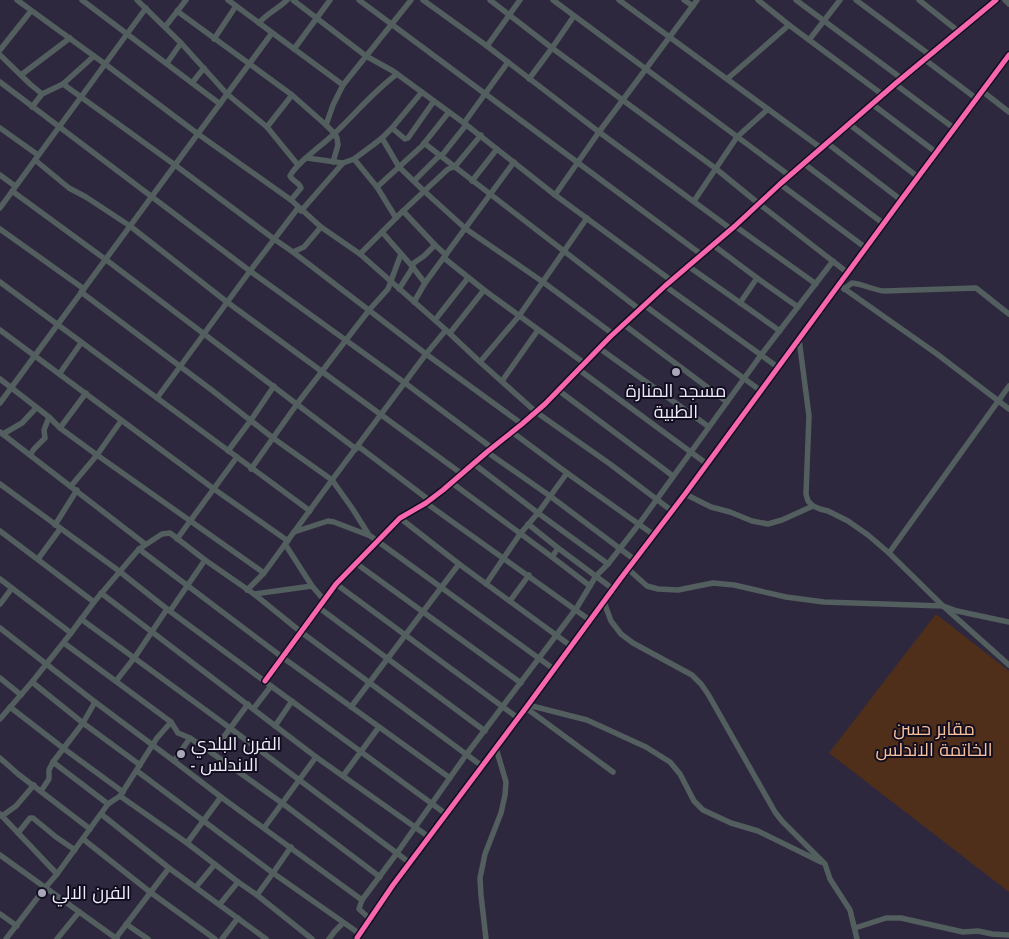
<svg xmlns="http://www.w3.org/2000/svg" width="1009" height="939" viewBox="0 0 1009 939" font-family="Jost,Cairo,sans-serif">
  <style>
    .green { fill: #4f2e1a }
    .lines { fill: none; stroke-linecap: round; stroke-linejoin: round }
    .minor { stroke: #535e5e; stroke-width: 5.5 }
    .cycleway-casing { stroke: #120d1f; stroke-width: 8 }
    .cycleway { stroke: #f766af; stroke-width: 5 }
    .poi-dot { fill: #aba7ba; stroke: #120d1f; stroke-width: 2 }
    .labels { text-anchor: middle; dominant-baseline: central; stroke-width: 4; stroke-linejoin: round; paint-order: stroke }
    .poi-label { font-size: 18px; fill: #efecfc; stroke: #120d1f; text-anchor: start }
    .park-label { font-size: 18px; fill: #f9c29e; stroke: #120d1f }
  </style>
  <rect width="100%" height="100%" fill="#2e283e"/>
  <polygon class="green" points="936,614 1009,671 1009,892 829,753"/>
  <g class="lines">
    <g class="minor">
      <polyline points="17,0 105,64 198,134 291,200 321,227 360,254 446,330 480,362 536,412 610,464 672,511"/>
      <polyline points="82,0 220,104"/>
      <polyline points="137,0 181,43 227,94 267,127 298,165"/>
      <polyline points="228,0 343,85"/>
      <polyline points="293,0 366,56 393,71 464,123 555,195 672,281"/>
      <polyline points="359,0 702,255"/>
      <polyline points="423,0 487,46 599,132 731,229"/>
      <polyline points="490,0 552,48 715,168 758,203 848,273"/>
      <polyline points="553,0 790,176"/>
      <polyline points="619,0 821,148"/>
      <polyline points="684,0 693,6"/>
      <polyline points="758,0 789,25 883,95"/>
      <polyline points="796,0 901,78"/>
      <polyline points="856,0 930,55"/>
      <polyline points="919,0 958,31"/>
      <polyline points="1005,0 1009,4"/>
      <polyline points="177,11 292,95 326,125 335,134 337,138 338,145 333,162"/>
      <path d="M259,23c8,-10 19,-14 28,-23"/>
      <polyline points="165,27 186,0"/>
      <polyline points="214,39 236,6"/>
      <polyline points="809,40 840,0"/>
      <polyline points="487,46 520,0"/>
      <polyline points="294,49 330,0"/>
      <polyline points="0,50 31,11"/>
      <polyline points="0,55 30,84 42,94"/>
      <polyline points="924,59 977,99"/>
      <polyline points="167,63 181,43"/>
      <polyline points="21,75 70,38"/>
      <polyline points="529,79 552,48 574,16"/>
      <polyline points="727,79 789,25"/>
      <polyline points="0,82 250,271 405,383 492,448"/>
      <polyline points="192,83 204,68"/>
      <polyline points="63,84 175,165 274,239 293,252 426,354 522,424"/>
      <polyline points="895,84 955,129"/>
      <polyline points="982,91 1009,112"/>
      <polyline points="872,104 937,153"/>
      <polyline points="32,107 42,94 63,84 94,56"/>
      <polyline points="464,123 508,62"/>
      <polyline points="849,124 918,177"/>
      <polyline points="326,125 333,105 343,85 411,0"/>
      <polyline points="267,127 292,95"/>
      <polyline points="0,128 38,155"/>
      <polyline points="392,128 405,139 408,138 434,101"/>
      <polyline points="382,138 399,167 424,191 466,229 543,282 613,334"/>
      <polyline points="424,143 639,309"/>
      <polyline points="827,143 901,200"/>
      <polyline points="307,158 343,163"/>
      <polyline points="354,159 377,187 396,218"/>
      <polyline points="35,160 69,188 86,197 130,226 227,302 462,474"/>
      <polyline points="803,163 884,224"/>
      <polyline points="0,175 15,186"/>
      <polyline points="414,181 437,158 443,154 466,125"/>
      <polyline points="472,181 497,149"/>
      <polyline points="780,184 866,248"/>
      <polyline points="377,187 422,146 449,112"/>
      <polyline points="12,191 105,259 356,449"/>
      <polyline points="555,195 599,132 697,0"/>
      <path d="M291,200l10,-12c-2,-6 -9,-7 -11,-12 7,-14 33,-31 45,-43 21,-20 39,-42 62,-59"/>
      <polyline points="694,201 737,137 768,109"/>
      <polyline points="0,208 146,8"/>
      <polyline points="301,211 343,163 354,159 373,145 382,138 392,128 422,92"/>
      <polyline points="403,211 435,245 446,255"/>
      <polyline points="735,226 816,284"/>
      <polyline points="0,229 84,289"/>
      <polyline points="382,232 411,265 425,283"/>
      <polyline points="713,245 757,278 798,307"/>
      <polyline points="293,252 304,247 321,227"/>
      <polyline points="360,254 403,211 448,169 454,167 457,164 481,135"/>
      <polyline points="444,258 484,290 584,363"/>
      <polyline points="411,265 424,256 435,245"/>
      <polyline points="688,266 780,331"/>
      <polyline points="0,282 310,511"/>
      <polyline points="839,285 937,354 1009,409"/>
      <polyline points="665,286 779,368"/>
      <polyline points="399,289 413,267"/>
      <path d="M844,289l8,-6c11,1 21,7 32,8l92,-3 33,26"/>
      <polyline points="81,292 213,391 273,438 332,480 352,508 369,535 555,670"/>
      <polyline points="414,302 425,283 514,162"/>
      <polyline points="740,303 757,278"/>
      <polyline points="644,305 761,391"/>
      <polyline points="435,320 468,278"/>
      <polyline points="623,324 727,402"/>
      <polyline points="0,330 214,489 288,541"/>
      <polyline points="450,333 484,290"/>
      <polyline points="799,339 809,416 806,494 808,501 813,506 820,509 828,511 848,521 868,535 889,553 943,606 1009,665"/>
      <polyline points="599,348 709,427"/>
      <polyline points="480,362 519,316 587,218"/>
      <polyline points="578,369 707,464"/>
      <polyline points="60,373 81,343"/>
      <polyline points="0,379 49,417 60,428 97,455 71,486"/>
      <polyline points="502,381 538,330"/>
      <polyline points="558,390 673,476"/>
      <polyline points="157,398 250,271 298,208"/>
      <polyline points="0,403 272,33"/>
      <polyline points="121,421 97,455 264,573"/>
      <polyline points="60,428 86,393"/>
      <polyline points="0,432 145,544"/>
      <polyline points="512,432 567,473 654,535"/>
      <polyline points="3,434 22,423 36,408"/>
      <polyline points="358,446 429,500"/>
      <polyline points="228,451 251,420 274,386"/>
      <polyline points="487,452 550,496 635,560"/>
      <polyline points="30,455 34,449 45,438 44,430 49,417"/>
      <polyline points="474,464 538,513 608,564 639,524 761,355 833,261"/>
      <polyline points="251,469 297,404 346,340 370,309 388,289 401,254"/>
      <polyline points="452,483 552,557"/>
      <polyline points="0,484 119,571 167,609 271,686 446,814"/>
      <polyline points="685,494 711,507 730,512 752,521 768,524 782,520 813,506"/>
      <polyline points="426,503 591,621"/>
      <polyline points="400,518 459,564 571,646"/>
      <polyline points="528,524 558,548 613,589"/>
      <polyline points="55,525 77,490"/>
      <polyline points="0,531 94,602"/>
      <polyline points="294,532 328,521 334,522 368,535"/>
      <polyline points="177,539 237,457"/>
      <polyline points="285,544 312,586 324,600"/>
      <polyline points="558,548 552,557 590,586"/>
      <polyline points="139,549 282,657 450,778"/>
      <polyline points="889,553 1009,386"/>
      <polyline points="38,559 60,529"/>
      <polyline points="357,564 521,683"/>
      <polyline points="628,569 647,586 658,589 678,590 713,583 734,585 786,597 824,602 943,606 957,611 1009,622"/>
      <polyline points="0,579 71,633"/>
      <polyline points="336,584 518,718"/>
      <polyline points="486,584 520,534 538,513 567,473"/>
      <polyline points="247,590 264,573 332,480 426,354 446,330"/>
      <polyline points="101,593 316,757 429,837"/>
      <polyline points="254,594 312,586"/>
      <polyline points="510,601 529,575"/>
      <polyline points="604,602 611,621 621,634 633,643 692,675 701,684 708,694 775,812 782,821 825,864 830,879 850,910 857,939"/>
      <polyline points="0,604 12,588"/>
      <polyline points="318,607 485,731"/>
      <polyline points="170,611 205,560"/>
      <polyline points="81,619 230,728 410,863"/>
      <polyline points="0,628 95,702 174,761 221,797 362,900"/>
      <polyline points="64,643 171,722 178,733 190,738 212,753 282,803 380,877"/>
      <polyline points="0,678 21,695"/>
      <polyline points="116,681 135,657 167,609"/>
      <polyline points="265,681 336,584 400,518 426,503 443,490 487,452 522,424 545,404 610,337 665,286 735,226 780,184 895,84 996,0"/>
      <polyline points="32,682 83,723 140,765"/>
      <polyline points="528,705 587,720 646,747 670,762 680,774 694,801 703,810 731,823 758,831 821,862"/>
      <polyline points="10,707 63,748 123,792"/>
      <polyline points="351,707 459,564"/>
      <polyline points="254,708 271,686"/>
      <polyline points="526,708 613,772"/>
      <polyline points="0,719 32,682 71,633 94,602 139,549 162,534 170,533 205,560 254,594 301,632 482,766"/>
      <polyline points="275,726 292,701"/>
      <polyline points="212,753 248,704"/>
      <polyline points="0,758 18,774 90,829"/>
      <polyline points="174,761 190,738"/>
      <polyline points="53,762 108,804"/>
      <polyline points="137,771 273,873 360,934"/>
      <polyline points="343,776 379,727"/>
      <polyline points="41,791 49,779 49,770 53,762 83,723 95,702"/>
      <polyline points="120,796 187,843 238,882 257,895 312,939"/>
      <polyline points="0,814 57,874"/>
      <polyline points="101,814 169,868 266,939"/>
      <polyline points="2,816 16,806 34,785"/>
      <polyline points="264,828 316,757"/>
      <polyline points="18,833 30,818 33,818 56,837 75,850"/>
      <polyline points="83,839 150,892 215,939"/>
      <polyline points="187,843 221,797"/>
      <polyline points="0,855 117,939"/>
      <polyline points="196,887 215,864"/>
      <polyline points="257,895 273,873 291,847"/>
      <polyline points="220,904 238,882"/>
      <polyline points="0,914 17,926"/>
      <polyline points="370,919 359,909 362,900 397,853 466,755 576,609 596,576 608,564"/>
      <polyline points="126,924 148,939"/>
      <polyline points="855,928 886,918 901,918 963,932 978,931 992,934 1009,935"/>
      <polyline points="116,938 169,868"/>
      <polyline points="357,938 393,885 528,705 621,578 685,494 901,200 1009,55"/>
      <polyline points="6,939 45,888 57,874 108,804 120,796 157,738 171,722"/>
      <polyline points="57,939 79,912"/>
      <polyline points="222,939 238,918"/>
      <polyline points="329,939 335,931 343,923"/>
      <polyline points="486,939 481,895 480,878 485,854 501,813 505,795 506,782 496,748"/>
    </g>
    <g class="cycleway-casing">
      <g id="cycleway">
        <polyline points="265,681 336,584 400,518 426,503 443,490 487,452 522,424 545,404 610,337 665,286 735,226 780,184 895,84 996,0"/>
        <polyline points="357,938 393,885 528,705 621,578 685,494 901,200 1009,55"/>
      </g>
    </g>
    <use href="#cycleway" class="cycleway"/>
  </g>
  <g class="poi-dot">
    <circle cx="676" cy="372" r="5"/>
    <circle cx="181" cy="754" r="5"/>
    <circle cx="42" cy="893" r="5"/>
  </g>
  <g class="labels">
    <g class="poi-label">
      <text x="676" y="391" text-anchor="middle">مسجد المنارة<tspan x="676" dy="21">الطبية</tspan></text>
      <text x="191" y="744">الفرن البلدي<tspan x="191" dy="21">- الاندلس</tspan></text>
      <text x="52" y="893">الفرن الالي</text>
    </g>
    <g class="park-label">
      <text x="934" y="729">مقابر حسن<tspan x="934" dy="21">الخاتمة الاندلس</tspan></text>
    </g>
  </g>
</svg>
